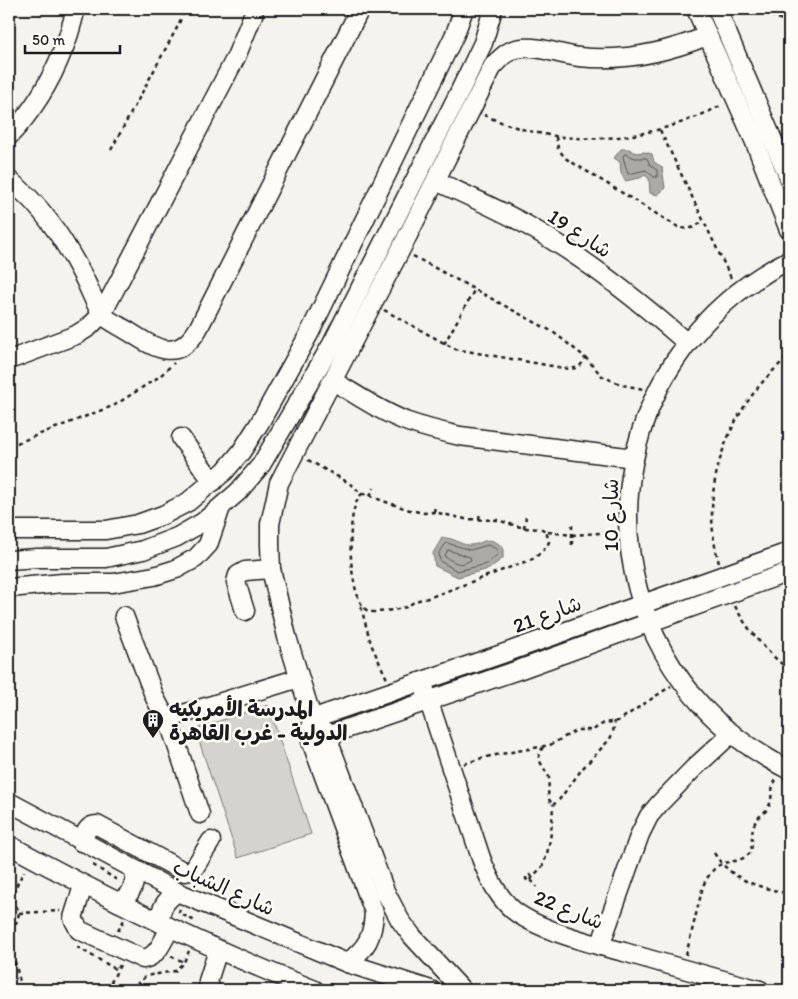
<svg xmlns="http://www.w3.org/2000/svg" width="798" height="999" viewBox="0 0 798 999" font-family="Itim,'Playpen Sans Arabic',sans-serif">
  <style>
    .green { fill: #d4d3cf; stroke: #787876 }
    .water { fill: #abaaa6; stroke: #72716f }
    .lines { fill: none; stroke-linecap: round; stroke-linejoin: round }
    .shore { stroke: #555553; stroke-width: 1 }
    .minor-casing { stroke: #1c1c1c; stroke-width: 21 }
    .path { stroke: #1c1c1c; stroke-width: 2.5; stroke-dasharray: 4 4; stroke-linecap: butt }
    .minor { stroke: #fdfcf7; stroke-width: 18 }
    .labels { text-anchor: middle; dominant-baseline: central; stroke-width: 5; stroke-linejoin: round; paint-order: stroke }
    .street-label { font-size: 21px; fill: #1c1c1c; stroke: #fdfcf7 }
    .poi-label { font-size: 21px; font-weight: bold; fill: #1c1c1c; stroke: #fdfcf7; text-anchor: start }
  </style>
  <rect width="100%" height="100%" fill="#f4f3ee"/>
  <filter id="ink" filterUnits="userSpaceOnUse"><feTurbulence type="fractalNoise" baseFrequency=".02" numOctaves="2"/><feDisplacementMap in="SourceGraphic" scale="10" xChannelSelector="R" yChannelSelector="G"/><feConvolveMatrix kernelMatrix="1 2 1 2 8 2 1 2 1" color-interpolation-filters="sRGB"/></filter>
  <g filter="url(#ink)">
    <polygon class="green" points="268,705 311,834 238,858 195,729"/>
    <g class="water">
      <polygon points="621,149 629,149 636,153 644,152 652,154 654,162 662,167 665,188 658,195 650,193 649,179 645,175 640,178 625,181 621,173 620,162 614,158"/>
      <path d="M442,538c13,-1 17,7 27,7 16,0 16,-12 34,2v11l-14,11 -31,8 -23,-11 -2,-13z"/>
    </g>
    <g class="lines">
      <g class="shore">
        <polygon points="625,154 635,158 647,158 650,165 657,170 657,177 654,177 646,170 628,174 623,157"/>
        <polygon points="447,543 470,550 488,545 497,549 498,554 487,564 457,571 440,561 439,553"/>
        <path d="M448,550l22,7 1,3c-13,7 -14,3 -26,-3z"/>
      </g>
      <g class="minor-casing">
        <g id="minor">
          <polyline points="696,9 754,140 789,230"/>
          <polyline points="717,9 789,178"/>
          <path d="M9,136c23,-24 42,-55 54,-86 6,-13 9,-28 13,-41"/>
          <path d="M9,180c33,25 55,60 74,96 5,9 13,31 19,38 6,7 18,12 26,17 27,17 49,33 70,-2l162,-320"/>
          <path d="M436,181c30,14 60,27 89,43 59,33 111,74 162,119"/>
          <path d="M789,260c-171,86 -216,305 -85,448 24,26 54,46 85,62"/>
          <polyline points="9,360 76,335 89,327 102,314 236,57 253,15 254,9"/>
          <path d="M333,381c24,14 48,31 75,41 17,6 34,10 52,14l174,22"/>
          <polyline points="181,438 213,482"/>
          <polyline points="9,530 106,530 138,524 163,515 188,502 225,471 241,452 259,424 309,334 455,34 464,9"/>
          <polyline points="9,560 37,558 106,558 143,550 177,537 203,522 238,492 261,465 332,344 457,97 483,43 493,9"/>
          <polyline points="9,588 63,583 113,583 154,576 176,569 196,558 208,545 221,507"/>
          <polyline points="245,611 236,582 238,575 245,571 271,569"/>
          <polyline points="124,616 155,698 171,728 200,814"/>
          <path d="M425,690l56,168c7,19 17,39 32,52 25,20 79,34 111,42 45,13 91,26 136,38"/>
          <polyline points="167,719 299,678"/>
          <path d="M332,736l-19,-15 -26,-84 -16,-68 -1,-24v-21l9,-41 122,-234 92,-183c8,-9 16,-17 29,-18 18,-2 38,7 57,9 45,5 86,-4 128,-21"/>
          <polyline points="9,802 177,892 347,963 431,990"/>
          <path d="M81,842c4,-8 6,-17 16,-17l88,47 8,-2 18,-29"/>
          <path d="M9,845c99,54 200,104 306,145"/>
          <path d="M83,886l-10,32 6,12 64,29c15,-2 20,-19 27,-31"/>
          <path d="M118,902c14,-7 17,-16 17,-31"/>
          <path d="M160,923c0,-15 5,-22 17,-31"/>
          <polyline points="600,946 640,834 649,816 660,803 694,768 732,733"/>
          <path d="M347,963c20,-15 26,-26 27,-51l-63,-171c-2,-11 -1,-19 9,-25l182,-62 287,-102"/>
          <polyline points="211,990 208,981 218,950"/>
          <polyline points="462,990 412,936 400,920 385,891 330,745 332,736 340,731 521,669 789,572"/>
        </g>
      </g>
      <g class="path">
        <polyline points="756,9 789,23"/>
        <path d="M484,115c79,36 162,29 238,-10"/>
        <polyline points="660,130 732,280"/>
        <path d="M556,137l2,11 7,10 113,69c9,3 17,2 24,-6"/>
        <polyline points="111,150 179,24 184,9"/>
        <polyline points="413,256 553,332 585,357 602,376 622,385 644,389"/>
        <path d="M384,310l71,39 114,20c8,0 14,-4 16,-12"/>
        <polyline points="444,344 475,289"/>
        <polyline points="17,443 115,405 160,376 174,363"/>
        <polyline points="308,460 349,483 362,494"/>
        <path d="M362,494h4l17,7 27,9 14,3 10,-1 31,7 32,1 27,8 18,1 4,2 3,11 -2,4 -12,12 -104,39c-5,2 -10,2 -15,4 -3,1 -6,4 -10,6 -7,2 -31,7 -38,4 -20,-9 -24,-104 -6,-117z"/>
        <polyline points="370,496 374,488"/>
        <polyline points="434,512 435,506"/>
        <polyline points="479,519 480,512"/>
        <polyline points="524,528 526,517"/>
        <polyline points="548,532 572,535 614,532"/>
        <polyline points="572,545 572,523"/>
        <path d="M719,563c-22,-77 10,-157 70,-207"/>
        <path d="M735,606c13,25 32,46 54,64"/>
        <polyline points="361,607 371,644 387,679"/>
        <polyline points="543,747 539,754 539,760 549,777 548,798 553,805"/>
        <polyline points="464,764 485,757 550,745 577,730 593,730 604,723 618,721 671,686"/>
        <path d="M714,853c19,29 44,33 75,41"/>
        <polyline points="93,865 120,882"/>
        <path d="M532,877l-2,-2 -4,1v3l2,2 3,-1c2,-6 9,-9 12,-15 8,-19 9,-41 10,-60l6,-5 23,-31 28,-30 3,-7 2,-11"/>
        <polyline points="531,880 537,887"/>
        <polyline points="9,900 24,871"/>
        <polyline points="180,909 179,912 181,914 197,922"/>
        <polyline points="19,913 60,911"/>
        <polyline points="9,919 17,922"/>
        <path d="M9,930c12,-8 13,-22 1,-31"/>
        <polyline points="118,931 124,920"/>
        <polyline points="9,938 22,990"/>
        <polyline points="77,947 117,970"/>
        <path d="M686,955l17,-69c17,-36 31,-16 48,-34 2,-11 -1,-22 5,-31 3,-6 10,-8 13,-15 4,-8 1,-18 7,-26"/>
        <polyline points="171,956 184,962"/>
        <polyline points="329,984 344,990"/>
        <polyline points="107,990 120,965"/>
        <polyline points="130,990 146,976 175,971 184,962 189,951"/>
        <polyline points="255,990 258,983"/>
      </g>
      <use href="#minor" class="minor"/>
    </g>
  </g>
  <defs>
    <g id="building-pin" transform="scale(1.125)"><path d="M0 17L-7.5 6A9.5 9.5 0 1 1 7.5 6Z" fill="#1c1c1c" stroke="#fdfcf7"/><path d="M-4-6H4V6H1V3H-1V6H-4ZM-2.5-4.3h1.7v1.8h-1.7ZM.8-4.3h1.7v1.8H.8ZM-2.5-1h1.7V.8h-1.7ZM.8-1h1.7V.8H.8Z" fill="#fff"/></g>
  </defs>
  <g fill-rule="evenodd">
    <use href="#building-pin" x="153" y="720"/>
  </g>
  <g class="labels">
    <g class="street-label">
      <text transform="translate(580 233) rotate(33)">شارع 19</text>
      <text transform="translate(610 515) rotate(-90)">شارع 10</text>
      <text transform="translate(547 614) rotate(-20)">شارع 21</text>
      <text transform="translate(224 887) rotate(24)">شارع الشباب</text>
      <text transform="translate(569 909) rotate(22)">شارع 22</text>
    </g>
    <g class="poi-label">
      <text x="169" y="708">المدرسة الأمريكيه<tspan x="169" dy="24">الدولية - غرب القاهرة</tspan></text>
    </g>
  </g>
  <rect width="798" height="999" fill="none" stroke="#fdfcf7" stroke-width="30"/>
  <rect x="15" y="15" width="768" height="969" fill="none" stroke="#1c1c1c" stroke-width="2" filter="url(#ink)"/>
  <path d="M25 45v8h95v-8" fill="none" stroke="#1c1c1c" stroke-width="2.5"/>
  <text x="32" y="45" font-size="15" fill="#1c1c1c" stroke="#fdfcf7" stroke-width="4" paint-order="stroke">50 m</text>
</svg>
